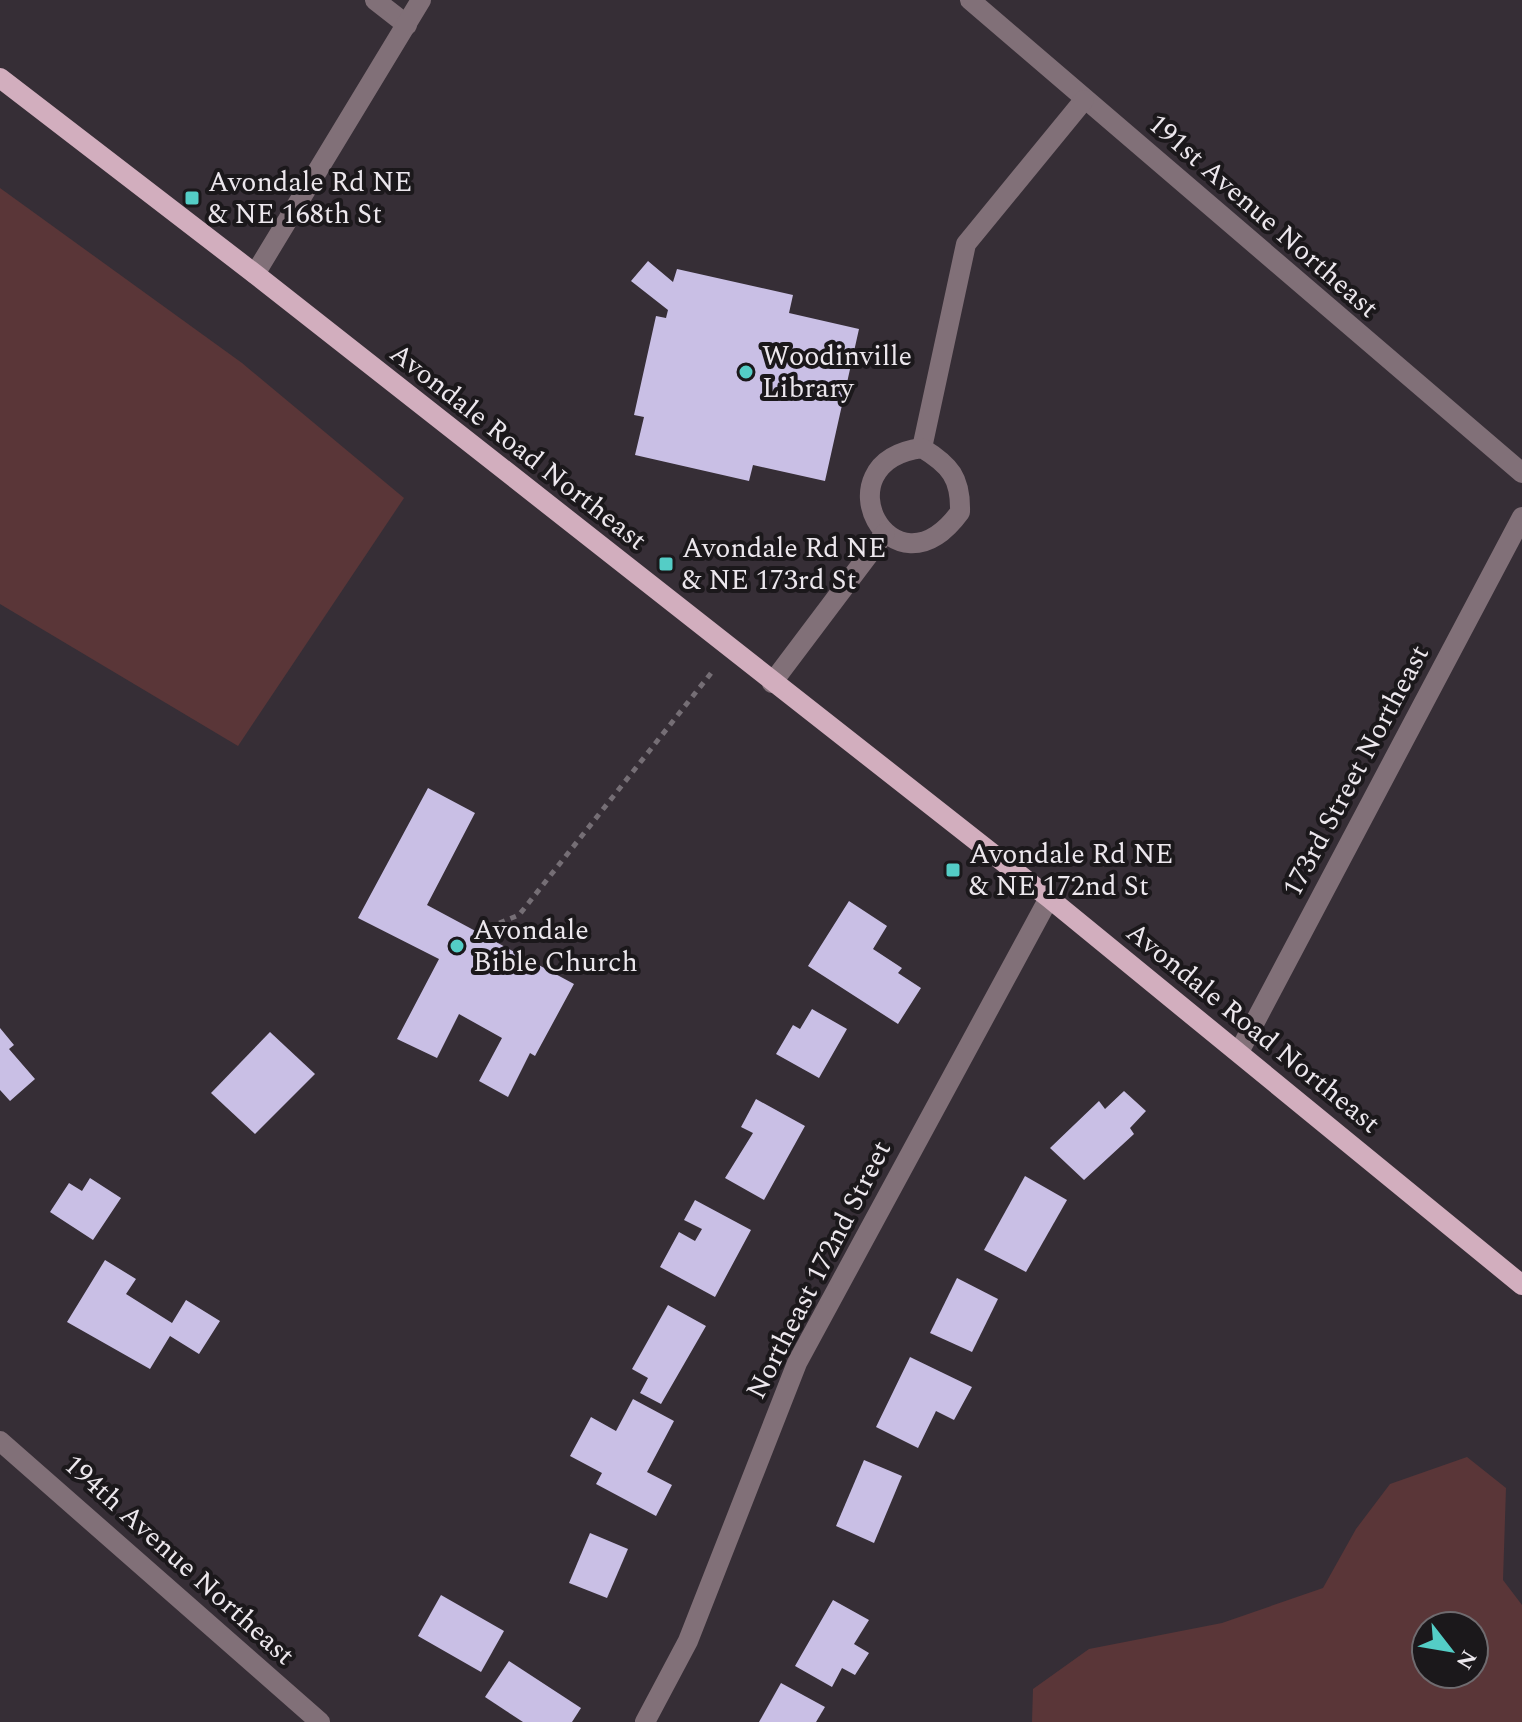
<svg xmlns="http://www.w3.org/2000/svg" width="1522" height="1722" viewBox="0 0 1522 1722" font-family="Spectral,serif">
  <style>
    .green { fill: #5a3638; fill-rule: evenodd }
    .building { fill: #c9bfe5 }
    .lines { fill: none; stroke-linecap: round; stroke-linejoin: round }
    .path { stroke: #756e75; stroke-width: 5; stroke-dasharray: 6 6; stroke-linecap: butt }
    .minor { stroke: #817078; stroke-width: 20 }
    .major { stroke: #d2aebe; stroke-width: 20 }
    .poi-dot { fill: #54cdc6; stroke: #1b181b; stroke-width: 3 }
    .labels { text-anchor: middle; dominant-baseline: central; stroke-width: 8; stroke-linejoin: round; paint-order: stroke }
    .poi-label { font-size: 28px; fill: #ece7ed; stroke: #1b181b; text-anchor: start }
    .street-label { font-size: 28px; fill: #ece7ed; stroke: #1b181b }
  </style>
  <rect width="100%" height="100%" fill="#362e36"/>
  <g class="green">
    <polygon points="0,188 242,363 404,498 238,746 0,604"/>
    <path d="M1467,1457l39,31 -3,92 19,25v117h-490l1,-33 56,-40 133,-26 101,-35 33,-59 34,-45zM1474,1626v48h-48v-48z"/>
  </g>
  <g class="building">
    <polygon points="648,261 673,282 677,269 793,295 789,313 859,329 825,481 753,465 749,481 635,455 644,417 634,415 656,316 666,318 668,310 631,281"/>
    <polygon points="428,788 475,813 427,905 574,984 535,1056 530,1053 508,1097 479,1081 502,1038 459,1014 437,1058 397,1039 439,959 358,918"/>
    <polygon points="849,901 887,926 873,949 902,968 898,973 921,988 898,1024 808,966"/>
    <polygon points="812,1009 847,1029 819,1078 776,1054 793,1025 800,1029"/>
    <polygon points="0,1028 14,1045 9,1049 35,1079 10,1101 0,1090"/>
    <polygon points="270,1032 315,1074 255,1134 211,1093"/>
    <polygon points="1124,1091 1146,1111 1130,1128 1134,1134 1084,1180 1050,1148 1099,1101 1105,1109"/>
    <polygon points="756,1099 805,1126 764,1200 725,1178 753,1133 741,1127"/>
    <polygon points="1025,1176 1067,1200 1026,1272 984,1250"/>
    <polygon points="90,1178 121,1198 93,1240 50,1212 69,1183 82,1191"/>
    <polygon points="695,1200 751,1230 715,1297 660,1267 679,1232 695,1241 702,1229 684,1220"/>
    <polygon points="105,1260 136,1279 126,1294 172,1323 186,1300 220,1321 199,1354 170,1336 150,1369 67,1322"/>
    <polygon points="957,1278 998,1299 972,1352 930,1333"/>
    <polygon points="668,1305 706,1326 661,1404 640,1393 648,1378 632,1369"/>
    <polygon points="910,1357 972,1387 954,1420 936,1411 918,1448 876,1427"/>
    <polygon points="633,1399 674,1421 647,1472 672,1485 656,1516 596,1484 602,1473 570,1456 591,1417 616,1431"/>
    <polygon points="864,1460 902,1476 874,1543 836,1526"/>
    <polygon points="590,1533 628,1549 607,1598 569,1583"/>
    <polygon points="441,1595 504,1631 481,1672 418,1636"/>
    <polygon points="833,1600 869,1620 854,1644 869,1653 855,1675 842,1668 832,1687 795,1666"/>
    <polygon points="509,1661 581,1708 572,1722 523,1722 485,1697"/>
    <polygon points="781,1683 825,1707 816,1722 759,1722"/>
  </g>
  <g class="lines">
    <polyline class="path" points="477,932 519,915 712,672"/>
    <g class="minor">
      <polyline points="375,0 407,25"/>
      <polyline points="970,0 1522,473"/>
      <polyline points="255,274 421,0"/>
      <polyline points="922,448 966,244 1084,100"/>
      <path d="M922,448c28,17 39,30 38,64 -68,93 -143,-50 -38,-64z"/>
      <polyline points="772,683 885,533"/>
      <polyline points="1239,1052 1522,517"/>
      <polyline points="0,1441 320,1722"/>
      <polyline points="645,1722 688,1641 797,1363 1049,898"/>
    </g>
    <polyline class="major" points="0,78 255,274 1049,898 1522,1285"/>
  </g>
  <g class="poi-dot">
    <rect x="184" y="190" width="16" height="16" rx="4"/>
    <circle cx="746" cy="372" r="8"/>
    <rect x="658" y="556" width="16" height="16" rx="4"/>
    <rect x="945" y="862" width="16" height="16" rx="4"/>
    <circle cx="457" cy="946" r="8"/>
  </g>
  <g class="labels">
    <g class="poi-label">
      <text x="208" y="182">Avondale Rd NE<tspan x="208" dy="32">&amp; NE 168th St</tspan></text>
      <text x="762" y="356">Woodinville<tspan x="762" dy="32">Library</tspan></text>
      <text x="682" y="548">Avondale Rd NE<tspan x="682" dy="32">&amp; NE 173rd St</tspan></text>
      <text x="969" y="854">Avondale Rd NE<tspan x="969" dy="32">&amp; NE 172nd St</tspan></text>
      <text x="473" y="930">Avondale<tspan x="473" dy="32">Bible Church</tspan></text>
    </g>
    <g class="street-label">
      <text transform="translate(1263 216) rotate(41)">191st Avenue Northeast</text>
      <text transform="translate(518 447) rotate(38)">Avondale Road Northeast</text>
      <text transform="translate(1356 771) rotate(-62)">173rd Street Northeast</text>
      <text transform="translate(1253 1028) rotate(39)">Avondale Road Northeast</text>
      <text transform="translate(819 1270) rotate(-63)">Northeast 172nd Street</text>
      <text transform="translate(179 1560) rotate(42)">194th Avenue Northeast</text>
    </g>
  </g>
  <g transform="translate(1450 1650) rotate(121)"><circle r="38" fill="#1b181b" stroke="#6f6b6f" stroke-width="2"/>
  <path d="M0-6L14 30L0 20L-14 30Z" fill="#54cdc6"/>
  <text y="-12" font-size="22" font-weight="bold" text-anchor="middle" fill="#ece7ed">N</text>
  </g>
</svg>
